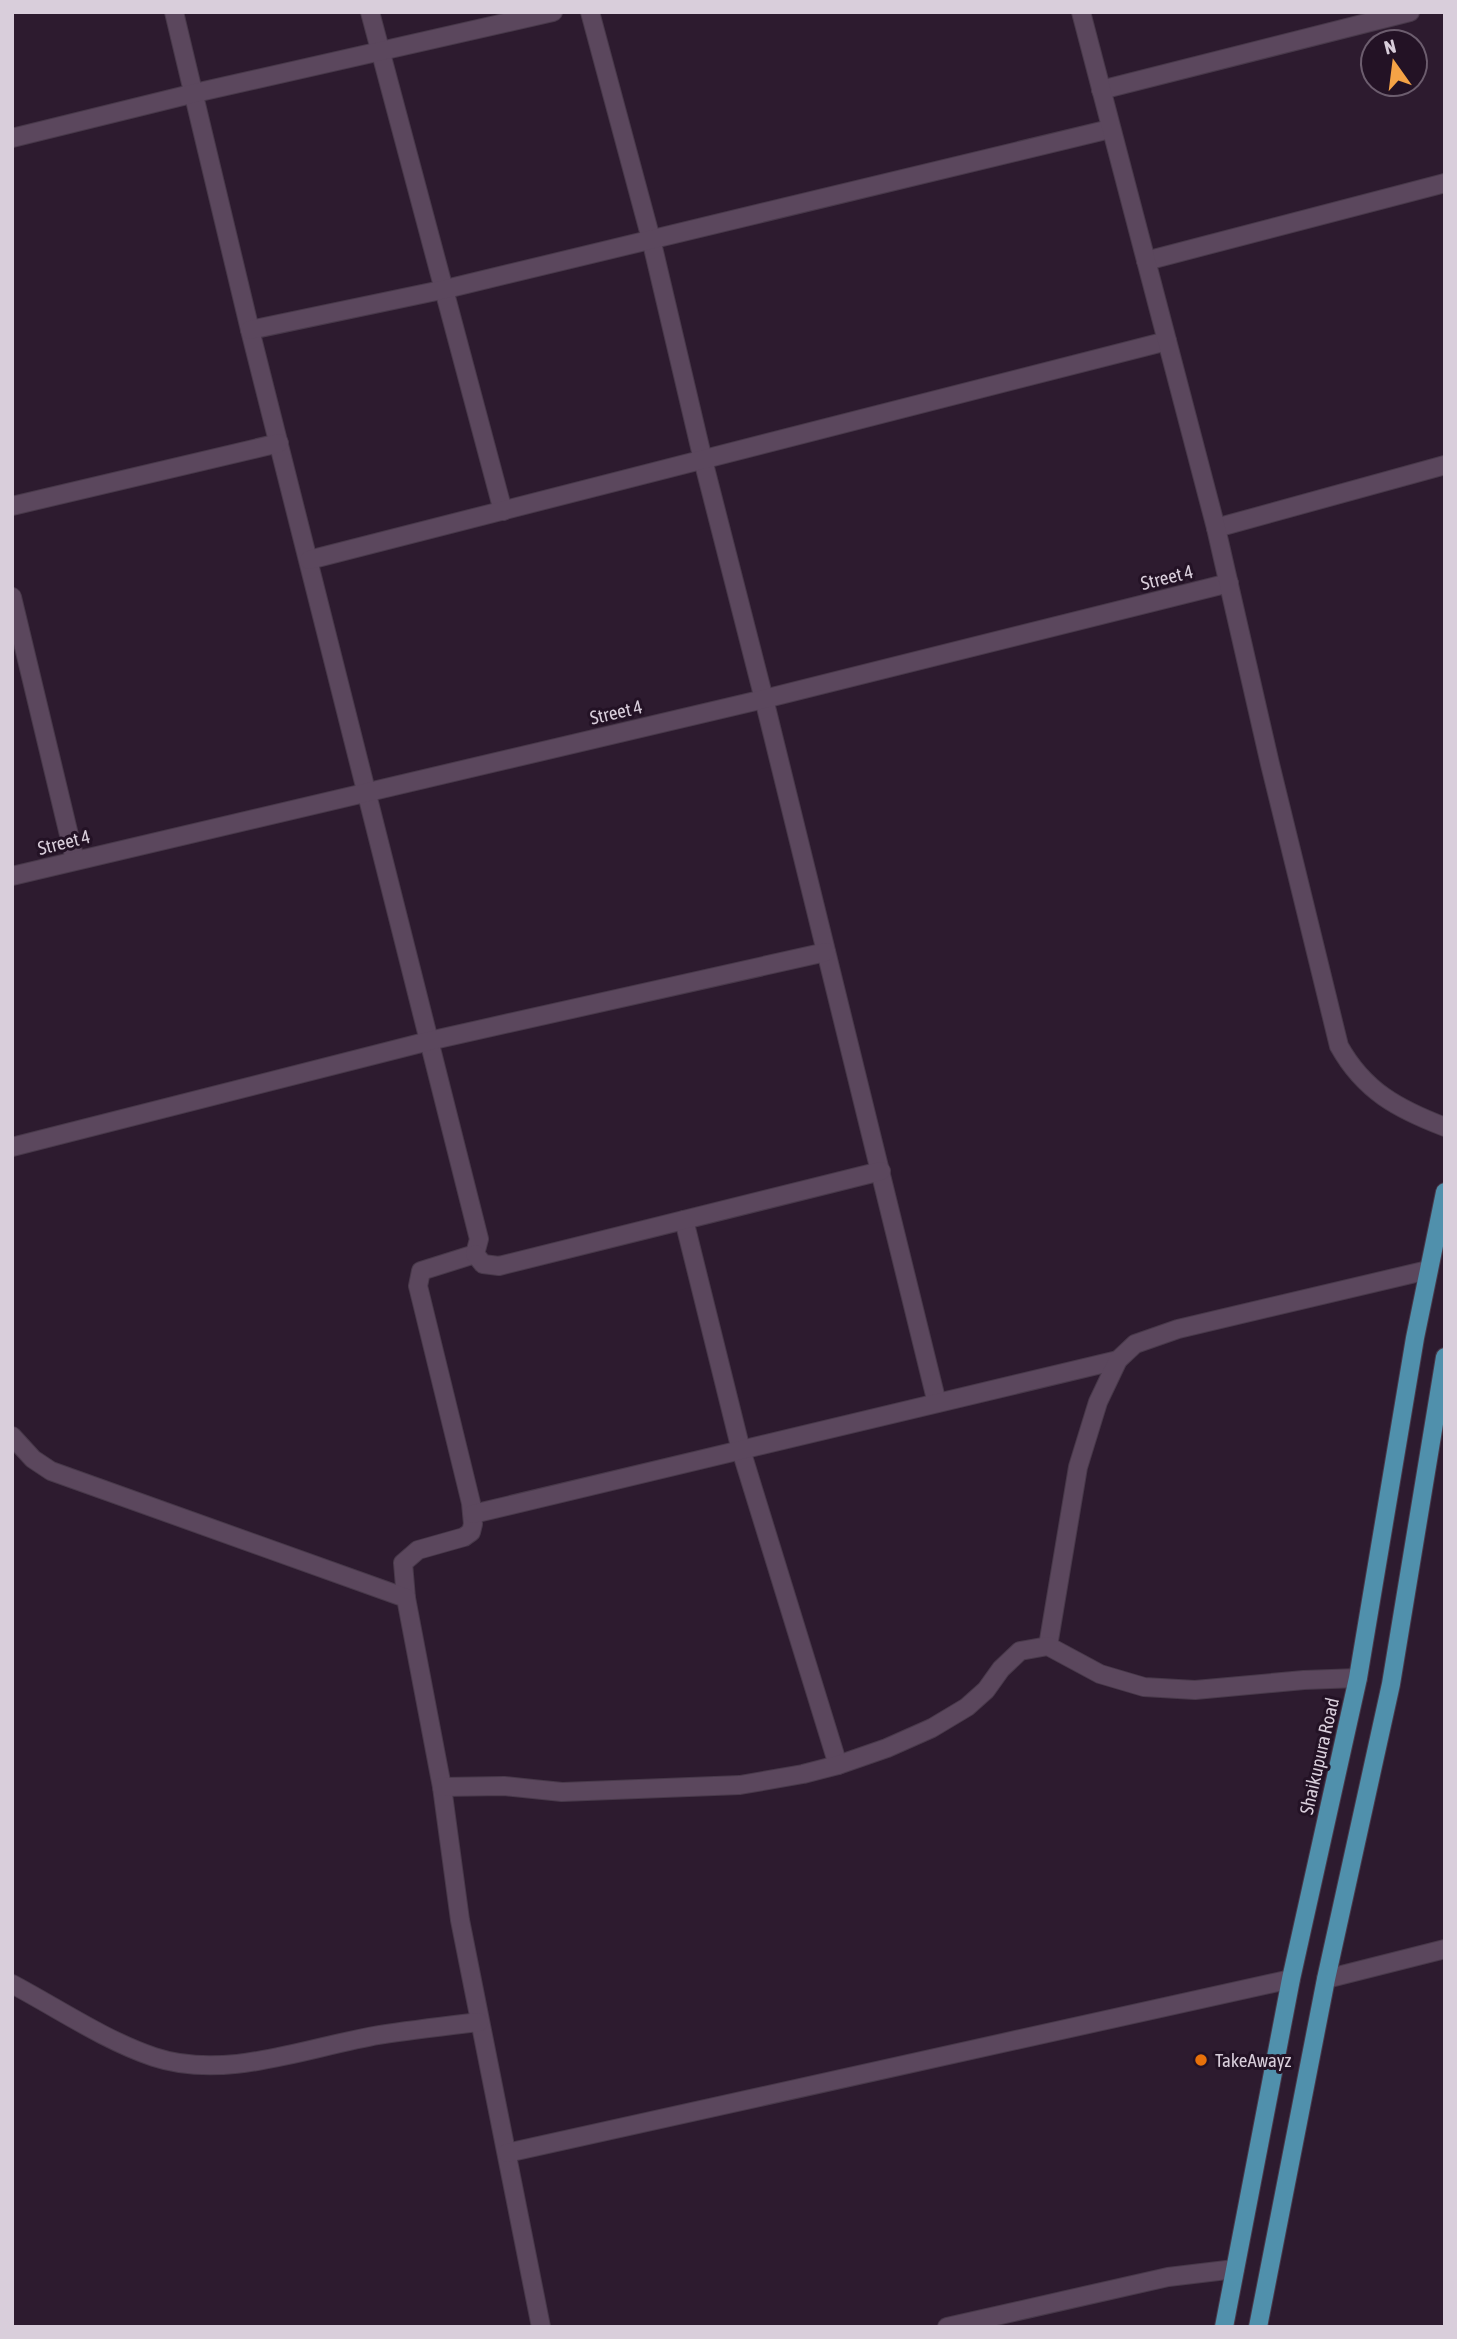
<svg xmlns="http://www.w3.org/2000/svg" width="1457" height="2339" viewBox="0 0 1457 2339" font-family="'Asap Condensed',sans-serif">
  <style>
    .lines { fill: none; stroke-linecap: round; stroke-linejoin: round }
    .street-casing { stroke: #48394a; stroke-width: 20 }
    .secondary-casing { stroke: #48394a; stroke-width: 20 }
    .primary-casing { stroke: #48394a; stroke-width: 20 }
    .street { stroke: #5b475d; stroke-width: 18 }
    .secondary { stroke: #5b475d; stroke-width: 18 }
    .primary { stroke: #5090ac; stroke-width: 18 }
    .food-dot { fill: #e8710a; stroke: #231225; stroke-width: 2.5 }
    .labels { text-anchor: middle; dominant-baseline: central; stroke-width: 6; stroke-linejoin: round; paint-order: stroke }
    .street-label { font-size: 19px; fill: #d9cedb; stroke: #231225 }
    .poi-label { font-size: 19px; fill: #d9cedb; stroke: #231225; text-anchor: start }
  </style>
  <rect width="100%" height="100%" fill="#2d1b2f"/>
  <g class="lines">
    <g class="street-casing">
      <g id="street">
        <polyline points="174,12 250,330 479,1239 475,1254 421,1271 418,1286 471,1503 473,1524 471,1532 464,1537 418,1550 403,1563 406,1598"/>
        <polyline points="370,12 503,511"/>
        <polyline points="590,12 651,239 703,460 764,699 937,1403"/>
        <polyline points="1101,90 1410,12"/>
        <polyline points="12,138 195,93 553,12"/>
        <polyline points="1146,261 1445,183"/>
        <polyline points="250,330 446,289 1110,129"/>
        <polyline points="12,506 279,443"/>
        <polyline points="1216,528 1445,465"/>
        <polyline points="309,560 1167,341"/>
        <polyline points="12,597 75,860"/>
        <polyline points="12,876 764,699 1229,583"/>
        <polyline points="12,1147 429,1041 826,952"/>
        <polyline points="684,1220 741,1450 838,1765"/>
        <polyline points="475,1254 483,1264 499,1266 881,1171"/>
        <polyline points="12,1436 33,1459 51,1471 406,1598 442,1787 460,1920 541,2327"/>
        <polyline points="473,1514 1118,1360"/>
        <polyline points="1048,1646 1078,1467 1098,1402 1118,1360 1135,1344 1178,1329 1428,1270"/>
        <polyline points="442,1787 504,1786 562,1792 740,1785 803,1774 838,1765 887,1748 932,1728 967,1707 986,1690 1001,1669 1020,1651 1048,1646 1100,1674 1144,1687 1195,1690 1304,1680 1358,1678"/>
        <polyline points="1326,1979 1445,1949"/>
        <path d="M12,1984c47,25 92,56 142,73 72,24 154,-10 225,-22 33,-5 67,-9 100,-13"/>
        <polyline points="507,2153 1291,1979"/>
        <polyline points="947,2327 1168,2277 1235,2269"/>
      </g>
    </g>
    <g class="secondary-casing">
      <path id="secondary" d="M1081,12l135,516 54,236 69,282c25,45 59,63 106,81"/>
    </g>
    <g class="primary-casing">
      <g id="primary">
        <polyline points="1224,2327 1291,1979 1358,1678 1415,1338 1445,1192"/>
        <polyline points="1258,2327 1326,1979 1391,1684 1445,1357"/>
      </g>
    </g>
    <use href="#street" class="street"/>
    <use href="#secondary" class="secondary"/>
    <use href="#primary" class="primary"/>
  </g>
  <circle class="food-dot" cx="1201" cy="2060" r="7"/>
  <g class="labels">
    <g class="street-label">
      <text transform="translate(1167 577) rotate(-14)">Street 4</text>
      <text transform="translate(616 712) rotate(-13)">Street 4</text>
      <text transform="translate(64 842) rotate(-14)">Street 4</text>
      <text transform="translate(1319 1756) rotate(-77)">Shaikupura Road</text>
    </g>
    <g class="poi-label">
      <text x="1215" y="2060">TakeAwayz</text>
    </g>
  </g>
  <rect width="1457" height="2339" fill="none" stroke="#d9cedb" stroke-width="28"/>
  <g transform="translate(1394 63) rotate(346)"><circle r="33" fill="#231225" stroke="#6c5d6e" stroke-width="2"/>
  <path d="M0-5L12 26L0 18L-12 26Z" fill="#f5a346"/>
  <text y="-10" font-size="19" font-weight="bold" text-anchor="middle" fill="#d9cedb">N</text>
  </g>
</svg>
